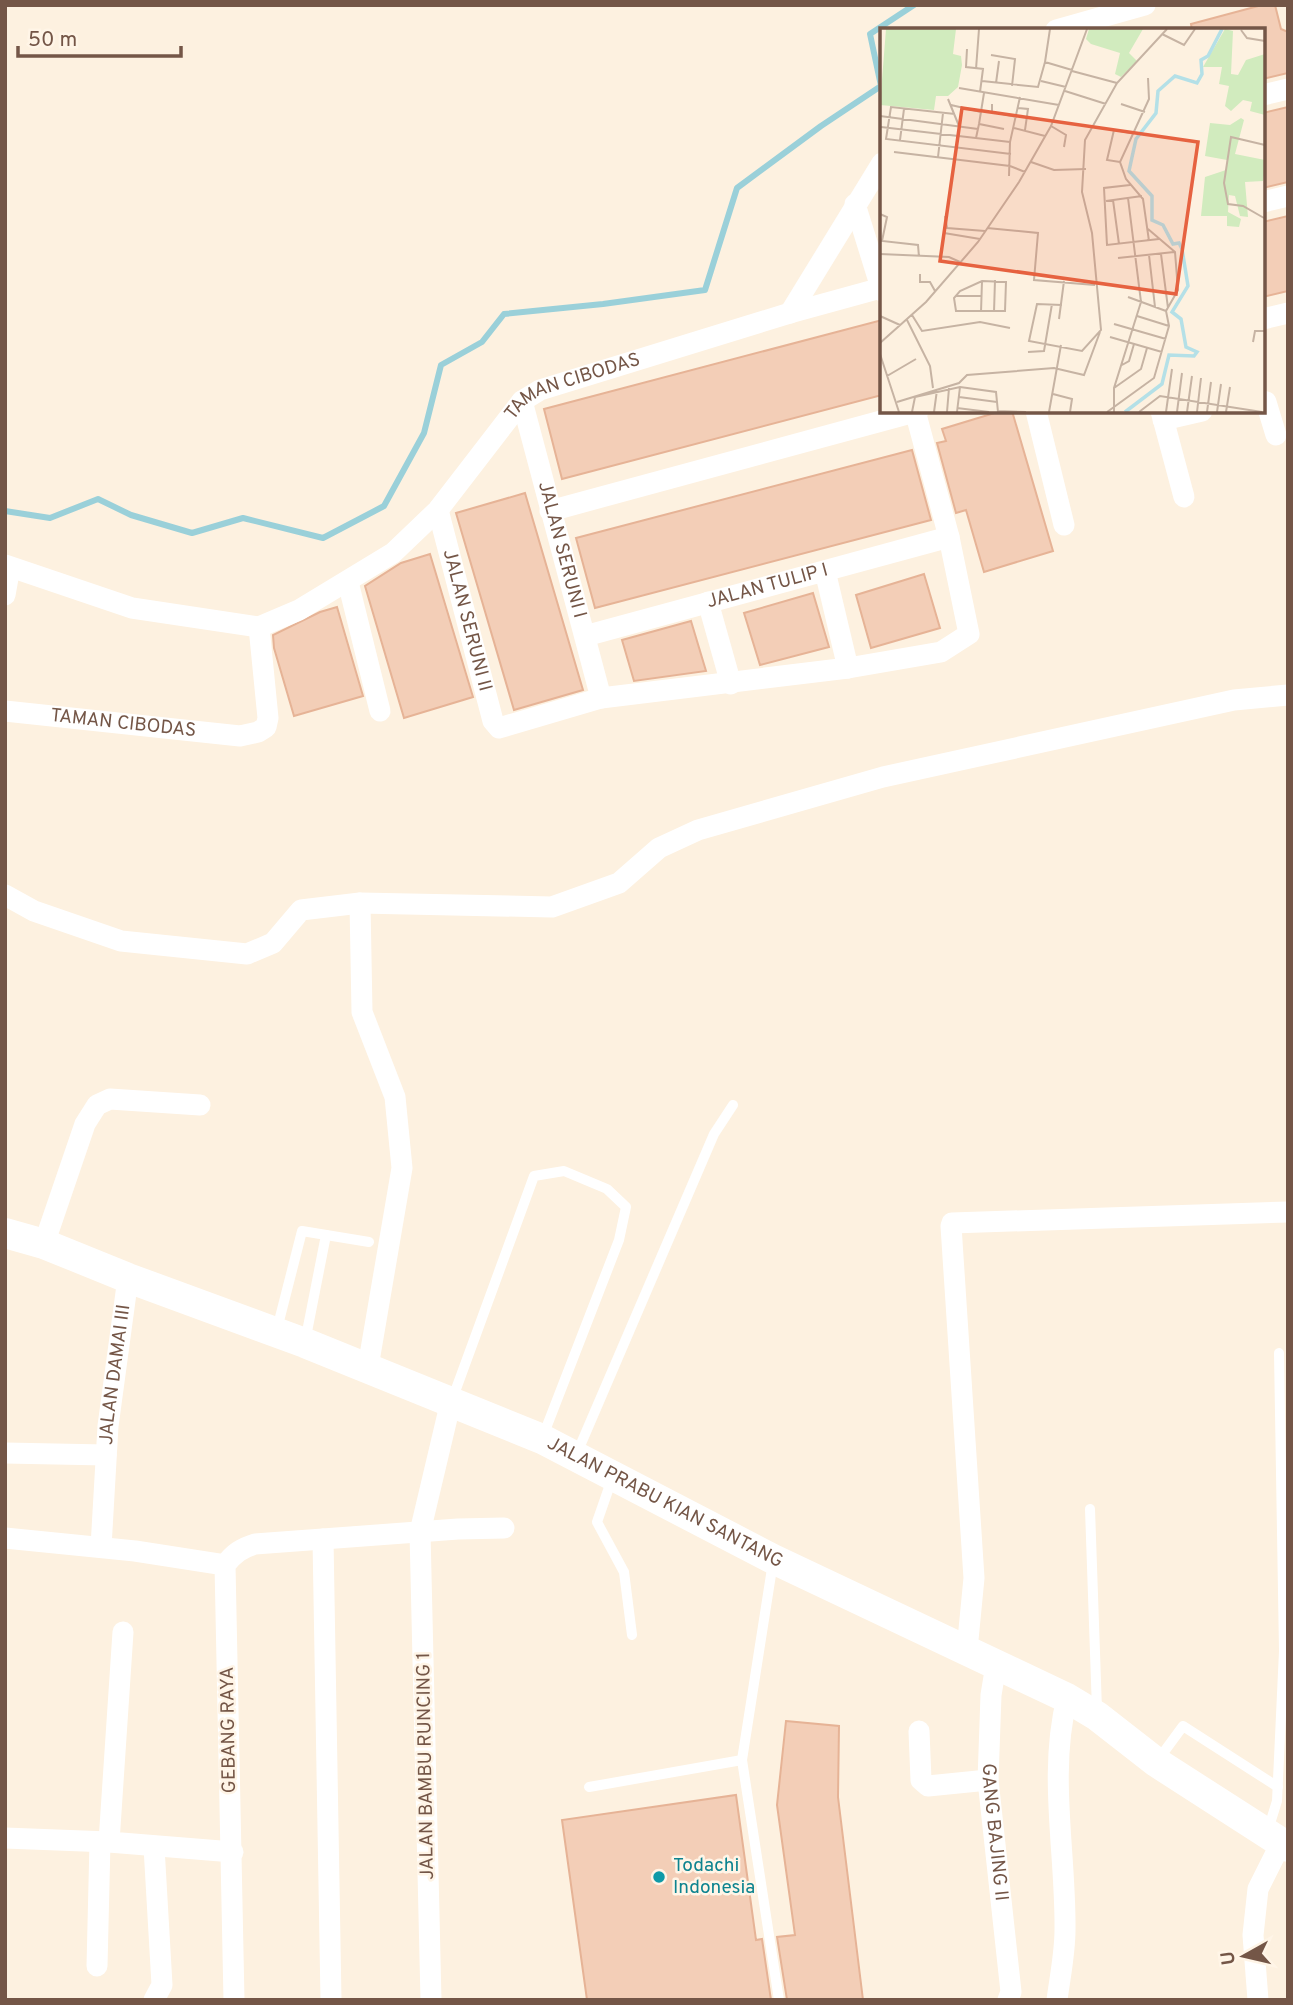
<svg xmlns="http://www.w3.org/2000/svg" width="1293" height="2005" viewBox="0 0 1293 2005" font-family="Overpass,sans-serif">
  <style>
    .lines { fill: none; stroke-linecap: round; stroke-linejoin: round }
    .stream { stroke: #9ad0d9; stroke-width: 6 }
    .building { fill: #f3ceb7; stroke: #e6b396; stroke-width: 2 }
    .service { stroke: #fff; stroke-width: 10 }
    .minor { stroke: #fff; stroke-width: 21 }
    .secondary { stroke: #fff; stroke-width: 30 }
    .culture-dot { fill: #0f9aa8; stroke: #fff5e7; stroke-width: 2.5 }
    .labels { text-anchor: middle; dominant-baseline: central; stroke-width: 5; stroke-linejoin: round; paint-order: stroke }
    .street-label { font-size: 19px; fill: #745647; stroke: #fff5e7 }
    .culture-label { font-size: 19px; fill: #0d838f; stroke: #fff5e7; text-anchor: start }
    .inset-river { fill: none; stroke: #b4e0e7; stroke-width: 3.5 }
    .inset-road { fill: none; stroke: #c6b3a3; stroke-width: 2 }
    .view { fill: #e66240; fill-opacity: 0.15; stroke: #e66240; stroke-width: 3.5 }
    .inset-edge { fill: none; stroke: #745647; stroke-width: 3.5 }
  </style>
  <rect width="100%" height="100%" fill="#fdf1e0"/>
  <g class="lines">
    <polyline class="stream" points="5,511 50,518 98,499 131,515 192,533 243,518 323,538 384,506 424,433 441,365 482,342 504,314 603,304 705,290 737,188 821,126 881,86 870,34 914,5"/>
  </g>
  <g class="building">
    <polygon points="1262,5 1275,5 1281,29 1288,32 1288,73 1263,79 1263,30 1192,30 1191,24"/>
    <polygon points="1288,107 1288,182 1263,188 1263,113"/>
    <polygon points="1288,216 1288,291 1263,297 1263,222"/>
    <polygon points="882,320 882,395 562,479 544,409"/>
    <polygon points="1001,411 1012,411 1053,551 984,572 966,510 956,513 937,443 946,441 942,429"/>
    <polygon points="912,450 931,520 595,608 576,538"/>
    <polygon points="525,493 583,690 514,710 456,513"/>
    <polygon points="430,554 473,697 404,718 365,586 401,563"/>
    <polygon points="924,574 940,628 871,648 856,595"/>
    <polygon points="813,593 829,647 760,665 744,613"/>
    <polygon points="337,607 363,696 294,716 274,648 273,635 320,612"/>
    <polygon points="691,621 706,671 634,681 622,640"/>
    <polygon points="786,1721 839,1726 838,1797 863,2000 787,2000 777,1937 795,1935 777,1805"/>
    <polygon points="736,1795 756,1940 762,1939 771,2000 587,2000 562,1820"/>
  </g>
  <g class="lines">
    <g class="service">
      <polyline points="277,1329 302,1231 369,1242"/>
      <polyline points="305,1342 326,1235"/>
      <polyline points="452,1400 534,1176 564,1171 607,1189 626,1207 619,1240 543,1436"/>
      <polyline points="577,1453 714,1134 733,1105"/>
      <polyline points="613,1476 597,1522 624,1572 632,1635"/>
      <polyline points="1090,1509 1097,1710"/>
      <polyline points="773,1562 742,1760 779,2000"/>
      <polyline points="1158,1760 1183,1726 1278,1787"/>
      <polyline points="589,1787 742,1760"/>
      <polyline points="1268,1830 1277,1801 1284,1651 1279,1353"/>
    </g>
    <g class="minor">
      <polyline points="1056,30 1145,5"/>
      <polyline points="1263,95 1288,89"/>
      <polyline points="1263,202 1288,196"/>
      <polyline points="855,204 882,291"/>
      <polyline points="790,313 882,163"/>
      <polyline points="1263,319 1288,313"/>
      <path id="s1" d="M522,401l79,297"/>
      <polyline points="1263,401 1266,402 1276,435"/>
      <polyline points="1036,411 1064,525"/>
      <polyline points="1161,411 1184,497"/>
      <polyline points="1163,420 1202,411"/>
      <path id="s2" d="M438,510l55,211 6,7 102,-30 247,-30 93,-16 28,-18 -20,-97 -34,-126"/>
      <polyline points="550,511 918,411"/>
      <path id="s3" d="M5,565l127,43 127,19 40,-17 94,-57 45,-43 84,-109 18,-11 250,-77 91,-25"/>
      <polyline points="825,571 848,668"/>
      <polyline points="348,582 380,711"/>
      <polyline points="5,595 10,567"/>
      <polyline points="708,602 731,684"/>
      <path id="s4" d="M585,636l364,-99"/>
      <path id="s5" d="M5,711l235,25 18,-4 8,-5 2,-9 -9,-91"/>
      <polyline points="5,895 34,911 121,941 247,954 273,943 301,910 360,903 552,907 619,883 659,848 698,830 883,777 1234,700 1288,695"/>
      <polyline points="360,903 362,1012 395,1097 402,1168 368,1367"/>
      <polyline points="44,1244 85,1124 97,1105 110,1099 200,1105"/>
      <polyline points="5,1453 106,1455"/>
      <polyline points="5,1538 135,1551 225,1565"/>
      <polyline points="323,1539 331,2000"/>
      <path id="s6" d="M101,1547l7,-121 20,-148"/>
      <polyline points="123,1632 109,1842 233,1852"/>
      <polyline points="967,1650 974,1578 951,1226 952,1223 1288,1212"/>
      <path id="s7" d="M996,1665l-5,30 -3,85 23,212 -3,8"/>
      <polyline points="919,1731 921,1780 928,1786 988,1780"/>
      <polyline points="5,1838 109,1842"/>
      <polyline points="97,1966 100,1842"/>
      <polyline points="154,2000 162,1985 154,1847"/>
      <path d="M234,2000l-9,-435c9,-12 17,-17 30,-21l203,-15 46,-1"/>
      <polyline points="431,2000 420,1532 451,1401"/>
      <path d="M1057,2000c3,-23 8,-47 8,-70 1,-77 -17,-156 2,-232"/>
      <polyline points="1258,2000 1253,1935 1258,1889 1281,1843"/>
    </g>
    <path class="secondary" id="s8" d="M5,1233l39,11 84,34 177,65 237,96 231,120 294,139 30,18 59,46 132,85"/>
  </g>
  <circle class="culture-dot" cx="659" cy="1877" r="7"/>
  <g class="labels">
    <g class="street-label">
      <text stroke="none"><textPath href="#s3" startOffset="668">TAMAN CIBODAS</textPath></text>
      <text stroke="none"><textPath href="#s1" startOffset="154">JALAN SERUNI I</textPath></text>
      <text stroke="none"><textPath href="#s4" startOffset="189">JALAN TULIP I</textPath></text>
      <text stroke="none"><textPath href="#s2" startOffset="114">JALAN SERUNI II</textPath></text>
      <text stroke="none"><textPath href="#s5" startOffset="119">TAMAN CIBODAS</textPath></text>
      <text stroke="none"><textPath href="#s6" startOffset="173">JALAN DAMAI III</textPath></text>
      <text stroke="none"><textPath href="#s8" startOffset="714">JALAN PRABU KIAN SANTANG</textPath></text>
      <text transform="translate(229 1730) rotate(-91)">GEBANG RAYA</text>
      <text transform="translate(426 1766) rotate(-91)">JALAN BAMBU RUNCING 1</text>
      <text stroke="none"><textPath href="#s7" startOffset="168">GANG BAJING II</textPath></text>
    </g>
    <g class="culture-label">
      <text x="673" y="1866">Todachi<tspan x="673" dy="22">Indonesia</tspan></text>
    </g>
  </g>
  <g transform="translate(880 28)">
    <rect width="385" height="385" fill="#fdf1e0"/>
    <path d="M6,1h70l-3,25 8,2 1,9 -4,22 -10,9h-12l-2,14 -54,-5zM209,1h54l-14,24 8,8 -16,16 -6,-3 5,-21 -29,-9 -5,-5zM345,1l8,2 -2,43 7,1 8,-15 19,-6v61l-15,-4 2,-9 -9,-2 -12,11 -6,-5 4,-20 -10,-2 3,-17h-19zM361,90l3,2 -9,34 30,6v9l-2,12 -18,1 3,35 -8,-1 -5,-20 -6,-1 -1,17 13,7 -2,8 -12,-1v-10h-26l4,-39 21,-7 1,-10 -22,-4 5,-33 20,2z" fill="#d1ebbe"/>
    <path class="inset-river" d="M245,384l37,-28 7,-29 25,1 3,-4 -11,-5 -5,-28 -9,-7 16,-26 -6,-37 -3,-6 -6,1 -10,-19 -11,-5v-24l-23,-25 7,-32 20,-26 2,-22 17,-15 22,7 5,-9 -1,-14 7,-4 14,-27"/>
    <path class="inset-road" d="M170,1l-5,33 27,8M361,2l6,8 18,3M282,6l22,11 11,-16M87,21l-1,18 18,2M111,27l24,4 -3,27M96,41l3,-40M192,43l45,12M268,50l1,21 -29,63 6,17 17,20 6,42M102,53l56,6 7,-25M161,53l25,6M116,55l3,-22M79,60l100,17M185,63l41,13M100,64l3,-23M68,71l11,27M112,76v8l25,5M241,76l24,8M71,77l30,7M138,80l10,1 -3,21M75,86l-64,-7 -5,32 125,15M0,88l98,13M99,96l5,-31M171,98l15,9 -2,12M1,99l129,15M134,100l31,8M96,110l3,-14 25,5M20,112l4,-31M14,124l116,14 15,6M58,129l5,-44M151,134l23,8 32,-1M240,134l-13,-2 7,-30 17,3M129,148l1,-34 10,-45M250,157l-26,3 3,57 52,-6M233,172l6,44M226,173l36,-5M0,186l7,3 -5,24 36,4 1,12M65,188l2,12 38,3M384,190l-21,-12 -15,-2 -4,-21 7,-46 34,8M107,200l51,5 -4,47 61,5M64,205l36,6M0,226l69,3 11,5M281,226l7,54M269,227l6,52M238,230l56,-6M40,246v8h10l5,9M102,253l24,1 -1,29h-49l-2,-13 6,-7zM76,268h26M248,269l38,14M182,277l-25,-1 -8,37 53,10 19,-21 -9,-97 -10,-41 3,-52 32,-57 50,-54M101,284l1,-31M114,284l1,-32M32,287l10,16 58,-9 30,6M0,288l20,9M257,288l32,10M179,291l5,-38M27,292l23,46 3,22M234,296l52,15M230,309l52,15M373,314l2,-11h10M0,315l46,-41 52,-60 41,-60 32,-56 36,-97M148,324l16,-1 8,-47M0,326l19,58M242,337l7,-4 5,-17M7,348l29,-17M234,360l27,-19 6,-21M173,366l19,5 -2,13M79,369l38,5M17,374l62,-19 8,-8 87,-7 30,7 16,-43M77,380l32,4M118,383l28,1M32,384l3,-15 45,-10 36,5 2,20M54,384l3,-22M67,384l2,-24M77,384l3,-25M169,384l12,-67M227,384l7,-5v-19l27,-86 -13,-104M234,384v-5l40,-29 15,-52 -3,-15 12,-21 -3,-38 -27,-23M259,384l21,-16 102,16M286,384l6,-43M297,384l5,-39M307,384l5,-36M317,384l4,-34M327,384l4,-30M337,384l4,-28M346,384l4,-25"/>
    <path class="view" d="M82,80l236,34 -22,152 -236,-33z"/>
    <rect width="385" height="385" class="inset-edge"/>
  </g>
  <rect width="1293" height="2005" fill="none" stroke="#745647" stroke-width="14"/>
  <g transform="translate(1244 1956) rotate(262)" stroke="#fff5e7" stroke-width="5" paint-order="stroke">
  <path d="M0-5L12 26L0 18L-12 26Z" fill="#745647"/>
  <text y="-10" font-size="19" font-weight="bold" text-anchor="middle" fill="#745647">U</text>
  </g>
  <path d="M18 46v10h163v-10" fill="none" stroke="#745647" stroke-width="3.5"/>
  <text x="28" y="46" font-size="21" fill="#745647" stroke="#fff5e7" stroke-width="5" paint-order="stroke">50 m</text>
</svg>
